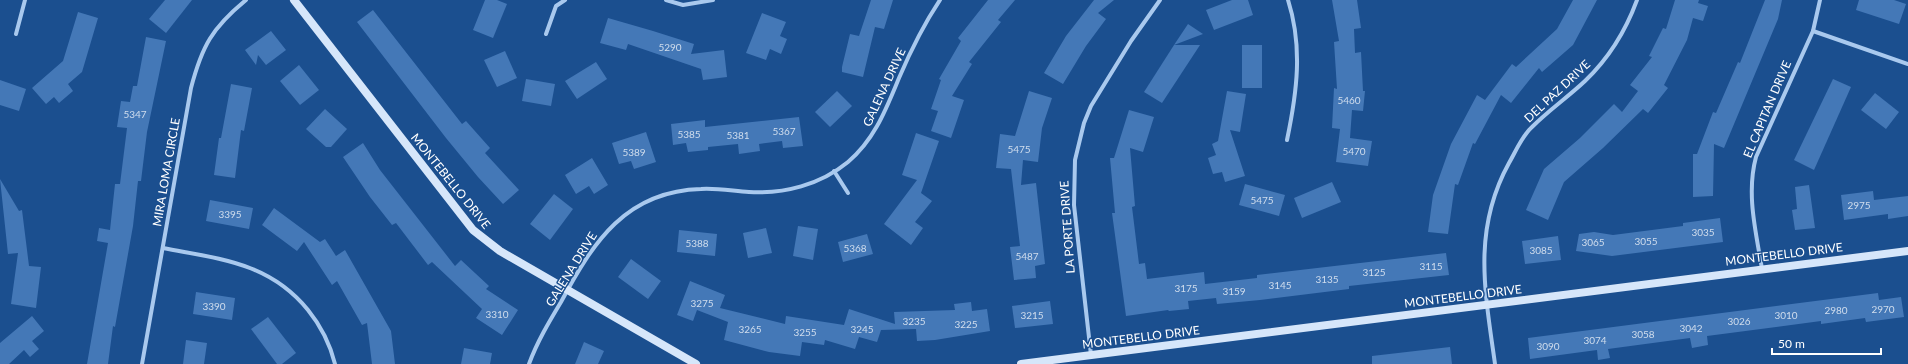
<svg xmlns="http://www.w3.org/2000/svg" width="1908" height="364" viewBox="0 0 1908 364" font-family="Lato,sans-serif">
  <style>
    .building { fill: #4478b7 }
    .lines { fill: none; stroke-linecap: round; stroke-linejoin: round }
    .street { stroke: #a9c9ee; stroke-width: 4 }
    .secondary { stroke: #d6e6fa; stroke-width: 8 }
    .labels { text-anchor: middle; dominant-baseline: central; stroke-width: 3; stroke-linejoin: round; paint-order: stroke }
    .number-label { font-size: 10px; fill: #d0dded }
    .street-label { font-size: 12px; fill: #fff; stroke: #1b4f8f }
  </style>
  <rect width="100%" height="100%" fill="#1b4f8f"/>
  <g class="building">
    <polygon points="165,0 192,0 166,33 149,19"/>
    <polygon points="485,0 497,0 507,4 493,38 473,30"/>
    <polygon points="871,0 893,0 884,29 875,27 863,77 842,72 842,67 850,34 859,36"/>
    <polygon points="988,0 1015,0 998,20 1001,22 969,62 972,64 952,96 964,100 951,138 931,131 938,111 931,109 941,80 939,79 961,41 958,38"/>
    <polygon points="1094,0 1114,0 1098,13 1106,19 1086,46 1063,84 1044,73 1066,36"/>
    <polygon points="1232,0 1248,0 1253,15 1214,30 1206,10"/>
    <polygon points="1332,0 1357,0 1361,28 1354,29 1355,53 1361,52 1363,91 1365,91 1363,111 1352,110 1350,138 1372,141 1368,166 1336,162 1340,129 1332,128 1334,88 1337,89 1334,42 1339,41"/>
    <polygon points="1573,0 1597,0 1573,45 1542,72 1539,68 1511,103 1501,95 1475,144 1473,143 1458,185 1455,184 1448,234 1428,232 1433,195 1451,144 1477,95 1485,100 1512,64 1516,67 1557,29"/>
    <polygon points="1675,0 1699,0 1698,3 1708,6 1703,21 1693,18 1687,40 1664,85 1668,88 1648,113 1643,109 1603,148 1564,182 1548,220 1526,210 1544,169 1580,138 1614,104 1622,112 1638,91 1630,85 1652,57 1649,56 1663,28 1666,29"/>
    <polygon points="1765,0 1782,0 1778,19 1724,148 1714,144 1713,196 1693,197 1693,154 1697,154 1713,112 1716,113 1738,62 1740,63"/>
    <polygon points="1859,0 1894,0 1906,4 1899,24 1856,10"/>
    <polygon points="373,10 462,124 466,121 490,148 485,153 519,190 503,204 478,177 446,138 357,22"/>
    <polygon points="78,12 98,18 82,72 68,84 73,91 59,103 54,97 46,104 32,88 63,61"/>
    <polygon points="762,13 786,22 780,36 787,39 781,54 770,49 766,60 746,53"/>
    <polygon points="608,18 653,31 694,44 691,54 724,50 727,77 703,80 701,69 628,44 626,50 600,43"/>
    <polygon points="1188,24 1203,34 1174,45"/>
    <polygon points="271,31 286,50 266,65 258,55 256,65 245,50"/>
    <polygon points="146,37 166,41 147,132 141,181 138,181 133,226 115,327 113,326 108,364 87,364 108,243 97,241 99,228 110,230 115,184 120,184 127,128 117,127 121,101 130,102 133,86 137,86"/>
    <polygon points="1174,45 1200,45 1162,103 1144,92"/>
    <rect x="1242" y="45" width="20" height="43"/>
    <polygon points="505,51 517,78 497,87 484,60"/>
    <polygon points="596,62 607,79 577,99 565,81"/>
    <polygon points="299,65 319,90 300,105 280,81"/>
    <polygon points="526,79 555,84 551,106 522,101"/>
    <polygon points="1833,79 1851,87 1814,170 1794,160"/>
    <polygon points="0,80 26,89 19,111 0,105"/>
    <polygon points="231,84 252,88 244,131 241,130 235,178 214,175 219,138 221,138"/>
    <polygon points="837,91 852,106 830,127 815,112"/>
    <polygon points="1029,91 1052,98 1042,128 1038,162 1023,160 1021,185 1036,183 1045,264 1035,266 1036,278 1014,280 1010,247 1020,246 1011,169 996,168 1000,134 1015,136"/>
    <polygon points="1227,91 1246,94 1240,132 1230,130 1245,176 1225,182 1222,172 1213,174 1208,158 1216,155 1212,144 1218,141"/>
    <polygon points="1875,93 1899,112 1886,129 1861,110"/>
    <polygon points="325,109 347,129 331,147 326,147 306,129"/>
    <polygon points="1129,110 1154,117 1143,152 1130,148 1135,206 1132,207 1139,264 1145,263 1147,279 1204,272 1205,284 1257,278 1257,275 1446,253 1449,275 1349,286 1349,289 1260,300 1217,304 1216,298 1188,301 1189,309 1169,311 1168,310 1126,316 1112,213 1115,213 1110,158 1114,158"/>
    <polygon points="799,117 803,146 783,148 782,141 759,144 760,151 739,154 738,144 708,147 708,150 688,152 686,143 673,145 671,124 705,120 705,127"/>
    <polygon points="646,132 656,162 634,169 631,161 619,164 612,143"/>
    <polygon points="916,133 939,141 921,193 932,201 915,222 923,228 911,245 884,224 917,180 902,175"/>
    <polygon points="363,143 380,170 455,266 461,260 489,286 486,289 518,310 502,335 476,318 482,309 432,262 428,265 396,223 392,225 370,197 343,157"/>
    <polygon points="592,158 608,185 594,194 589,186 576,194 565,175"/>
    <polygon points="0,179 19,211 22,210 29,266 41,267 36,308 11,304 18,253 8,254"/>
    <polygon points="1332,182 1341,202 1302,218 1294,198"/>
    <polygon points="1245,184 1285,195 1279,216 1239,205"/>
    <polygon points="1809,185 1815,228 1795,230 1792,210 1797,209 1795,187"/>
    <polygon points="1873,191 1874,200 1908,196 1908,216 1888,219 1888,214 1844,220 1841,195"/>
    <polygon points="554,194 573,209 550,240 530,224"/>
    <polygon points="210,200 253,208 249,229 206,221"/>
    <polygon points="274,208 320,242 325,239 336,256 345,250 391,331 395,364 372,364 367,323 362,325 337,281 332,285 304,242 297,251 262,225"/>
    <polygon points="1720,218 1723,242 1612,256 1576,251 1579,234 1594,232 1613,235 1683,226 1683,223"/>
    <polygon points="798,226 818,229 813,260 793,256"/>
    <polygon points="766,228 772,253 748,258 743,233"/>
    <polygon points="679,230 717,234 715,256 677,252"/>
    <polygon points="867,234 873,254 843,262 838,242"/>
    <polygon points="1558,236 1561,260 1525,264 1522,241"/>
    <polygon points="631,259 661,281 648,299 618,277"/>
    <polygon points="690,281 725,295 720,308 785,324 786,316 844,325 849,309 895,324 894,312 955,310 954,304 971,302 972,311 987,309 990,331 935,340 917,341 916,329 881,330 877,342 859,337 855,349 825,340 824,345 802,342 800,356 769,352 724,340 728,322 697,310 693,321 677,315"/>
    <polygon points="196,292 235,298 232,320 193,314"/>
    <polygon points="1878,293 1879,300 1901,297 1904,317 1866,322 1865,318 1821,324 1821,321 1707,336 1708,345 1692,348 1690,338 1608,349 1610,358 1598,360 1597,350 1530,359 1528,338"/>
    <polygon points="1050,301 1053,324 1015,328 1012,306"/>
    <polygon points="32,316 44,331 32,341 39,349 30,357 24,350 9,364 0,364 0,343"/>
    <polygon points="268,317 296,353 282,364 277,364 251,329"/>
    <polygon points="186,340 207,343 204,364 183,364"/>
    <polygon points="584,342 604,351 598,364 575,364"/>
    <polygon points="1450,347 1452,364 1372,364 1372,356"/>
    <polygon points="464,348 492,353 490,364 461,364"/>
  </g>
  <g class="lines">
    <g class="street">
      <polyline points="666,0 683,5 713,0"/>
      <polyline points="1813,31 1908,64"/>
      <polyline points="16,34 25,0"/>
      <polyline points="546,34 556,6 565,0"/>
      <path d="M1287,140c10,-48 16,-93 1,-140"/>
      <polyline points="834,171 848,193"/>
      <path d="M163,248c56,11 106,14 145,62 13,16 22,34 27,54"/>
      <path d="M1762,269c-6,-37 -16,-75 -6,-112l57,-126 7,-31"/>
      <polyline points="1091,355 1074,205 1075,160 1084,123 1091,106 1131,41 1160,0"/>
      <path d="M142,364l49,-276c11,-42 21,-60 55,-88"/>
      <path d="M529,364c8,-22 20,-42 32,-62 32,-60 65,-111 140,-113 16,-1 32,2 48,3 35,2 71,-7 99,-30 27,-23 38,-53 51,-84 12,-28 25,-54 41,-78"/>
      <path d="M1495,364c-10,-72 -23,-134 14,-201 7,-12 13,-27 23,-36 17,-17 36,-30 53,-46 23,-22 41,-51 52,-81"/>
    </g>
    <g class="secondary">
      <polyline points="294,0 473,230 500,251 696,364"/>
      <polyline points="1021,364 1908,251"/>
    </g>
  </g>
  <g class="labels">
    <g class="number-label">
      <text x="670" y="47">5290</text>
      <text x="1349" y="100">5460</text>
      <text x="135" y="114">5347</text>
      <text x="784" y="131">5367</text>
      <text x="689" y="134">5385</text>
      <text x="738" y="135">5381</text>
      <text x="1019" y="149">5475</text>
      <text x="1354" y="151">5470</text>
      <text x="634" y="152">5389</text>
      <text x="1262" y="200">5475</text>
      <text x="1859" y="205">2975</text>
      <text x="230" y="214">3395</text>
      <text x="1703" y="232">3035</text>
      <text x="1646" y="241">3055</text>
      <text x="1593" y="242">3065</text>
      <text x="697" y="243">5388</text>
      <text x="855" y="248">5368</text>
      <text x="1541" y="250">3085</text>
      <text x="1027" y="256">5487</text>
      <text x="1431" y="266">3115</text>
      <text x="1374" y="272">3125</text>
      <text x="1327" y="279">3135</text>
      <text x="1280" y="285">3145</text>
      <text x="1186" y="288">3175</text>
      <text x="1234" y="291">3159</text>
      <text x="702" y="303">3275</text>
      <text x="214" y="306">3390</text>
      <text x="1883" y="309">2970</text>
      <text x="1836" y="310">2980</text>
      <text x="497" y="314">3310</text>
      <text x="1032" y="315">3215</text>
      <text x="1786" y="315">3010</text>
      <text x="914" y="321">3235</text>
      <text x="1739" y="321">3026</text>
      <text x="966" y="324">3225</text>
      <text x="1691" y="328">3042</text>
      <text x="750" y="329">3265</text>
      <text x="862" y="329">3245</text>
      <text x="805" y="332">3255</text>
      <text x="1643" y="334">3058</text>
      <text x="1595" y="340">3074</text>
      <text x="1548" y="346">3090</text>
    </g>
    <g class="street-label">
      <text transform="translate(884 87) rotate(-65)">GALENA DRIVE</text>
      <text transform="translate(1557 91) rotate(-43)">DEL PAZ DRIVE</text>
      <text transform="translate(1767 109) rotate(-67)">EL CAPITAN DRIVE</text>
      <text transform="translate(166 172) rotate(-80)">MIRA LOMA CIRCLE</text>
      <text transform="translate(451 181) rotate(51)">MONTEBELLO DRIVE</text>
      <text transform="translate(1067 227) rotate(-94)">LA PORTE DRIVE</text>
      <text transform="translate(1784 254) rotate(-7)">MONTEBELLO DRIVE</text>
      <text transform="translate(571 269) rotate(-58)">GALENA DRIVE</text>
      <text transform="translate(1463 296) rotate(-7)">MONTEBELLO DRIVE</text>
      <text transform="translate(1141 337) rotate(-7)">MONTEBELLO DRIVE</text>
    </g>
  </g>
  <path d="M1772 348v6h109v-6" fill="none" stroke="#ffffff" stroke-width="2"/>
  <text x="1778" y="348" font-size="12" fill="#ffffff" stroke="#1b4f8f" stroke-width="3" paint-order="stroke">50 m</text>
</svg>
